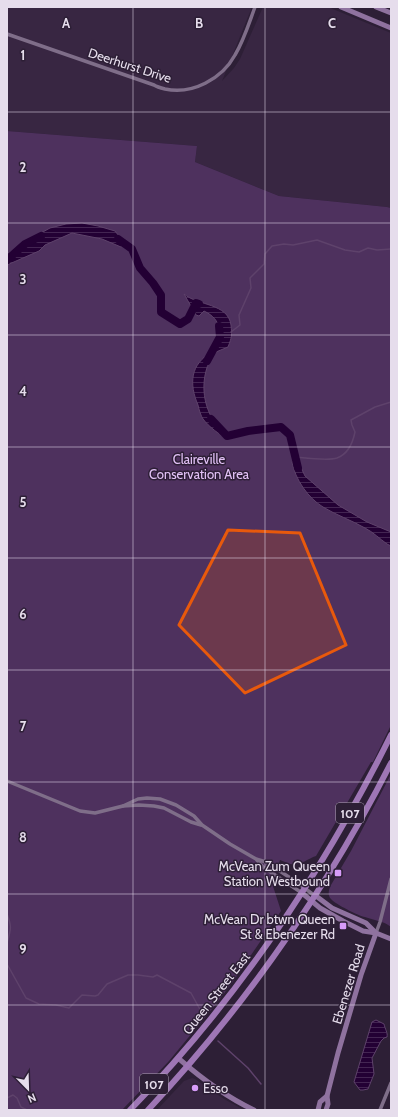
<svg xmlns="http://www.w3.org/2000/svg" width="398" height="1117" viewBox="0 0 398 1117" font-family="Cabin,sans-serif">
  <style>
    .built { fill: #382642 }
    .park { fill: #4e315e }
    .water { fill: url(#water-rules); stroke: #5e426b }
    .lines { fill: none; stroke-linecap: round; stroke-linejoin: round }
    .stream { stroke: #5e426b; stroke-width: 1.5 }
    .river { stroke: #230034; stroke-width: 8 }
    .street { stroke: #7f6e89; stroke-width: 3.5 }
    .secondary { stroke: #8f729f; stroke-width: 5 }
    .primary { stroke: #9e76b5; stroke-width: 6 }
    .marked { fill: #e8590c; fill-opacity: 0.2; stroke: #e8590c; stroke-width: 3; stroke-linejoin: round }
    .grid { fill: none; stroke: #e6ddec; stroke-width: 1; stroke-opacity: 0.55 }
    .poi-dot { fill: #d79bf9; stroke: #2d1f36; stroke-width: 1.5 }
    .labels { text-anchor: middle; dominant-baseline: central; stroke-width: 3; stroke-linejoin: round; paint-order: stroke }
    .shield { fill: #2d1f36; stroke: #aea4b5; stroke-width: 1 }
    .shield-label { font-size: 12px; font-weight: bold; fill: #e6ddec }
    .street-label { font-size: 13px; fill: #e6ddec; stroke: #2d1f36 }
    .park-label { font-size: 13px; fill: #e3c2f7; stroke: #2d1f36 }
    .poi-label { font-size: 13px; fill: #e6ddec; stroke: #2d1f36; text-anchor: end }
    .grid-label { font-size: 13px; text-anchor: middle; font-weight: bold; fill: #e6ddec; stroke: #2d1f36; stroke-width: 3; stroke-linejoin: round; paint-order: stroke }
  </style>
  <defs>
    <pattern id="water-rules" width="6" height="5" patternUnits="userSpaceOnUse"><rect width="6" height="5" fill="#230034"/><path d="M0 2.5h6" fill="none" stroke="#432552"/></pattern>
  </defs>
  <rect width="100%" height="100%" fill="#2d1f36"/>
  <g class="built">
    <polygon points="7,7 252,7 222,81 234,68 240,59 263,7 328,7 391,33 391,208 387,207 279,196 195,162 197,146 7,131"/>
    <polygon points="192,1078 195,1079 224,1099 244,1110 157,1110 184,1081"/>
  </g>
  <g class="park">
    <path d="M7,131l190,15 -2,16 84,34 108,11 4,1v517l-18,37h-2l-55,94c-9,3 -16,10 -26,8 -3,-1 -7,-3 -10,-4l-8,23 9,28 -49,72 -16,21 -47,57 -47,49h-115z"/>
    <path d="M391,774v153c-7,-6 -18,-7 -26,-10 -6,-1 -30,-13 -34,-18 -4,-4 -2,-10 0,-14l20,-34z"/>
  </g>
  <g class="water">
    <polygon points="82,223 98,226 115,231 126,245 121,247 102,239 72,233 45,245 39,251 7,265 7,254 29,242 41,233 50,228 66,224"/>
    <path d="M184,294c14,12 44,9 47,31 1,10 1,12 -3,22l-12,5c5,-18 7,-32 -12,-41l-5,5 -3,-1z"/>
    <path d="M212,352l2,1c-15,23 -13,53 4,74 4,4 8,7 12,11l-3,1c-8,-5 -18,-12 -24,-20 -2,-3 -4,-9 -5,-14 -9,-21 -8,-41 14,-53z"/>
    <path d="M296,457l9,19 33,29 29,17 24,10v14l-4,-2c-7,-5 -14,-12 -22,-16 -14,-8 -29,-13 -42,-21 -15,-9 -28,-28 -31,-45z"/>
    <path d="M376,1020l8,4c1,5 4,9 3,13l-3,1 -3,3 -9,17 2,16 -6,15 -5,1h-3l-6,-8 18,-60z"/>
  </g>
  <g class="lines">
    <g class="stream">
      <polyline points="231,332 240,325 239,315 251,288 250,278 264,264 265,254 272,246 284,244 293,245 317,240 345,250 359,252 368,248 377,250 391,249"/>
      <polyline points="214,353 216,352"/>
      <path d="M296,457c10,1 32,4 41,1 11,-4 16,-16 18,-26l-3,-7 -1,-5 24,-13 16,-5"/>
      <path d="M7,914c5,13 4,15 0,29"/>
      <polyline points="7,964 26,998 39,1004 56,1005 69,1008 82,995 95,996 98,995 107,984 128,975 138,975 153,977 157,975 191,993 203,1015"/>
      <polyline points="218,1041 248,1068 261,1084"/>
      <polyline points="7,1098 13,1095 17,1098 21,1107 27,1110"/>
    </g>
    <g class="river">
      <polyline points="118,239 132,249 140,268 153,283 161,295 161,312 180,324 188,319 196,303 199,304"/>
      <polyline points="7,260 25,244 41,236"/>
      <polyline points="207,361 220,337 219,326"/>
      <polyline points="211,419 227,436 248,431 281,427 290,435 298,468"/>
    </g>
    <g class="street">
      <path d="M7,34l147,51c3,2 7,3 11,4 27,6 57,-10 70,-34 9,-15 14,-32 20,-48"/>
      <polyline points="7,781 80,811 95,813 123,806 139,805 154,806 164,808 191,822 201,825"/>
      <polyline points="123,806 138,799 147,798 160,799 176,805 194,816 202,825 230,844 256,859 266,862 298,883 315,896"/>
      <polyline points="257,860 263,867 302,893"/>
      <polyline points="376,933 380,922 391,879"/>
      <polyline points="380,1110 391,1083"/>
    </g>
    <g class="secondary">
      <polyline points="341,7 391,28"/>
      <polyline points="376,7 391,13"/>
      <polyline points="302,893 320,908 343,921 363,931 376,933 391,939"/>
      <polyline points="316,896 332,908 366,923 376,933"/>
      <path d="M178,1058c23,20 48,39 76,52"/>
      <polyline points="318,1110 320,1102 327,1096"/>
      <polyline points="326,1110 328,1104 327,1096 338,1053 361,975 376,933"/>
    </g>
    <g class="primary">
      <path d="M130,1110c107,-110 193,-238 261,-375"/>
      <path d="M148,1110c98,-105 178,-219 243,-347"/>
    </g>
  </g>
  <path class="marked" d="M228,530l72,3 46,112 -101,48 -66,-68z"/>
  <path class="grid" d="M133,7v1103M265,7v1103M7,112h384M7,223h384M7,335h384M7,447h384M7,558h384M7,670h384M7,782h384M7,894h384M7,1005h384"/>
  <g class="poi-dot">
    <rect x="334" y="869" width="8" height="8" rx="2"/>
    <rect x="339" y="922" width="8" height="8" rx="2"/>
    <circle cx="195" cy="1088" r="4"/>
  </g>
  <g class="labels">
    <g class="shield">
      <rect x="336" y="803" width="28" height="20" rx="3"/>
      <rect x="140" y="1074" width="28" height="20" rx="3"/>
    </g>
    <g class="shield-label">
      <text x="350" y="813">107</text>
      <text x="154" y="1084">107</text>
    </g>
    <g class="street-label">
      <text transform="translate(130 65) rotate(18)">Deerhurst Drive</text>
      <text transform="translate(348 984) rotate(-73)">Ebenezer Road</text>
      <text transform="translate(216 993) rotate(-52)">Queen Street East</text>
    </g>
    <g class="park-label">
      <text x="199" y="459">Claireville<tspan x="199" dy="15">Conservation Area</tspan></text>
    </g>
    <g class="poi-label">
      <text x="330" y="866">McVean Zum Queen<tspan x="330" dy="15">Station Westbound</tspan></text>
      <text x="335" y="919">McVean Dr btwn Queen<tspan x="335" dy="15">St &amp; Ebenezer Rd</tspan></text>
      <text x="203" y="1088" text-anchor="start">Esso</text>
    </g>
  </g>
  <g class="grid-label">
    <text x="66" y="28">A</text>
    <text x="199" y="28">B</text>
    <text x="332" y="28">C</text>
    <text x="23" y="60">1</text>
    <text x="23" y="172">2</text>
    <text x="23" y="284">3</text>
    <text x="23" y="396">4</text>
    <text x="23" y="507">5</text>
    <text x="23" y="619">6</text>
    <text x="23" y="731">7</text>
    <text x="23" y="842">8</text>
    <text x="23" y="954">9</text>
  </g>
  <rect width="398" height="1117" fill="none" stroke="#e6ddec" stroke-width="16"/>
  <g transform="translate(28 1089) rotate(157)" stroke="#2d1f36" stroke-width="3" paint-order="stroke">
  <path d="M0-3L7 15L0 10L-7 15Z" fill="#e6ddec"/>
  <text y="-6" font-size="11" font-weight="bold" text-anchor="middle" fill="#e6ddec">N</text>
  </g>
</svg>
